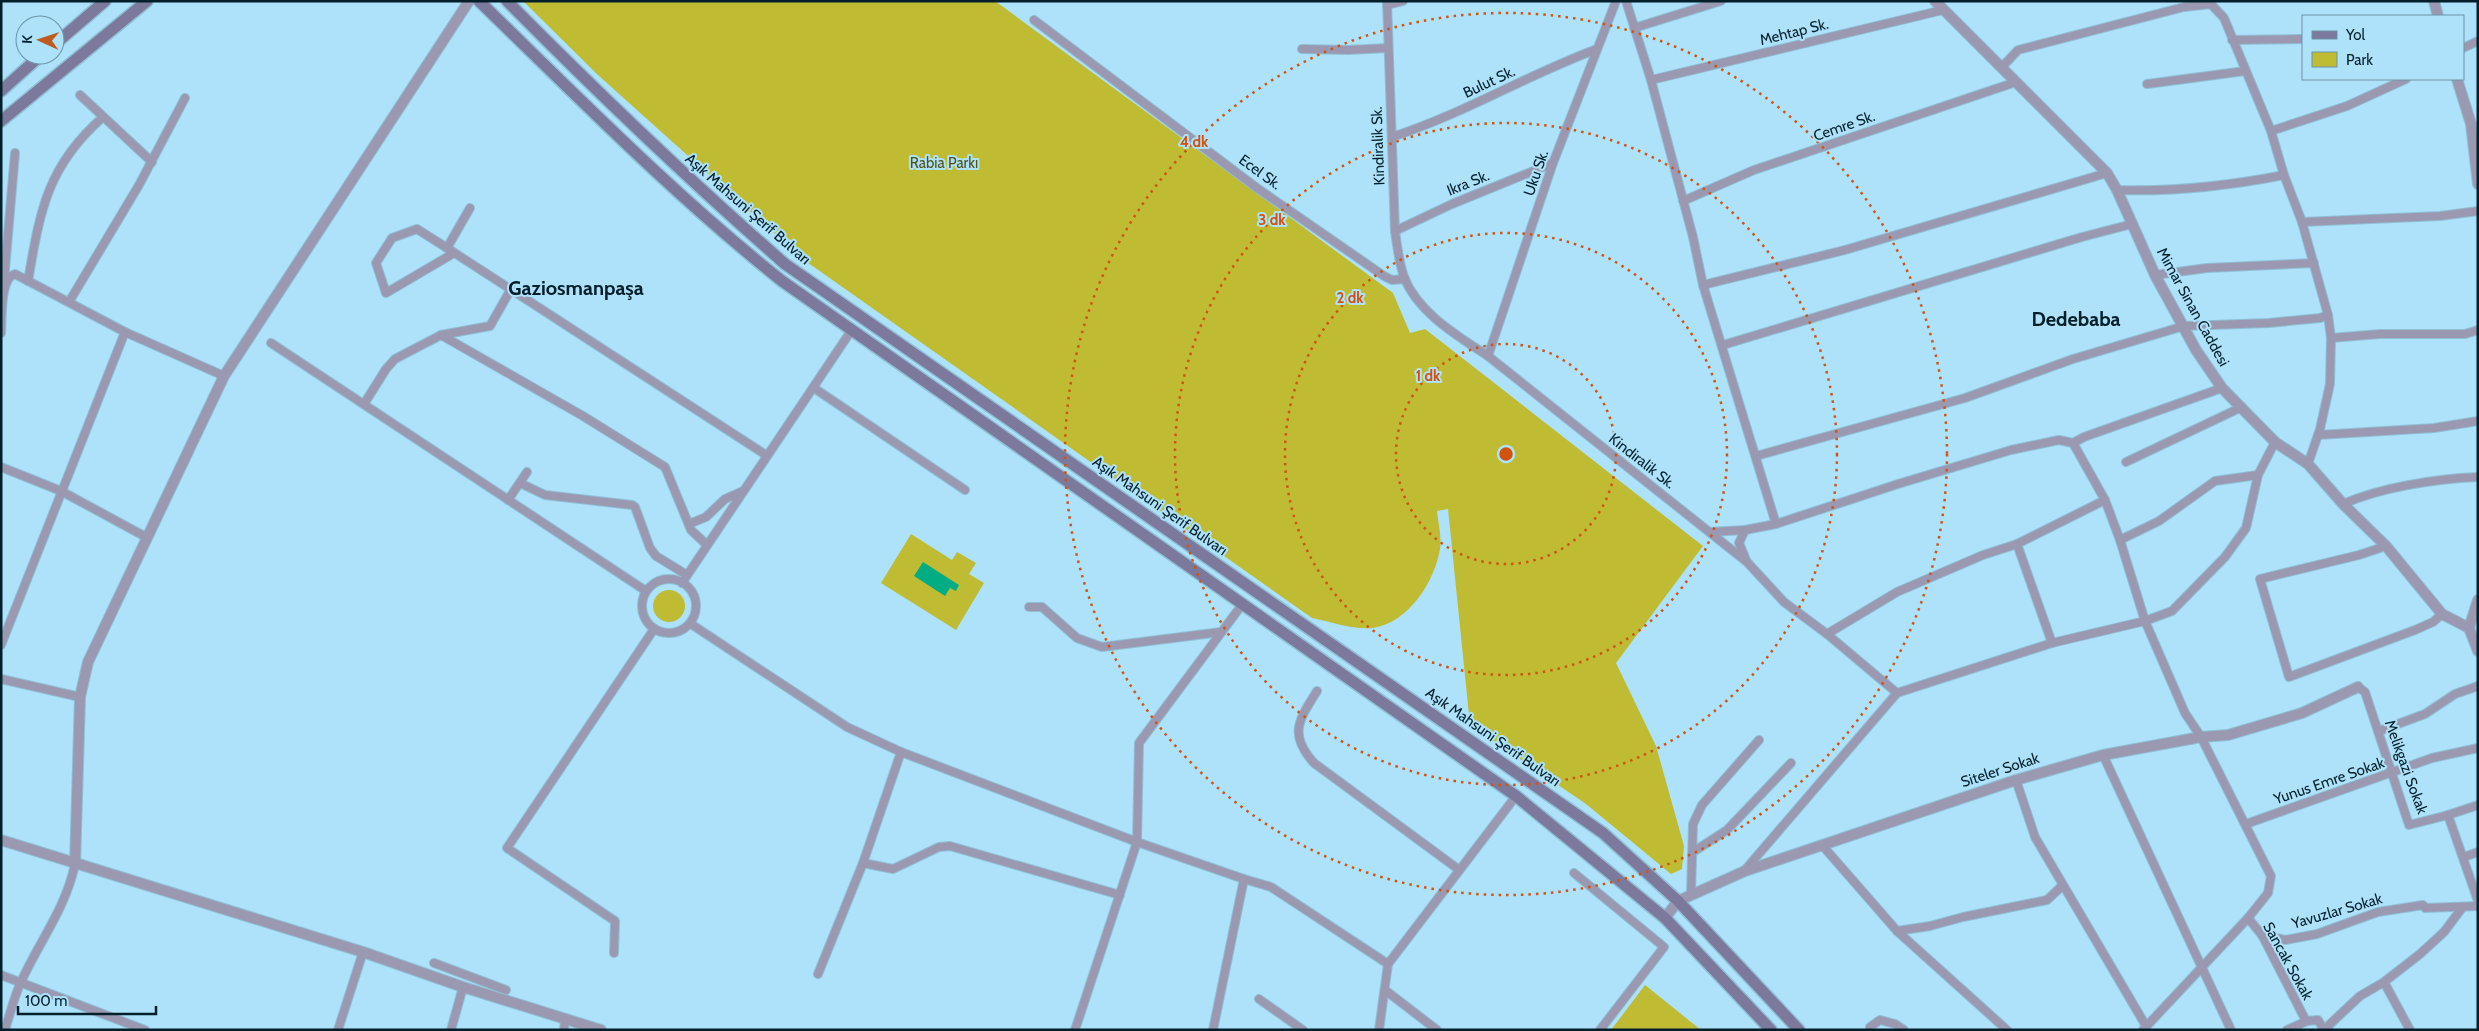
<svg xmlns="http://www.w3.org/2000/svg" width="2479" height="1031" viewBox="0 0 2479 1031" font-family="Cabin,sans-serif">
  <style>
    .green { fill: #bfbc33 }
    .water { fill: #03ad83 }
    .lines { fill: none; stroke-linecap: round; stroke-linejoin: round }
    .minor-casing { stroke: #8fbfd5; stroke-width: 10 }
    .tertiary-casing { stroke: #8fbfd5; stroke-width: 12 }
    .secondary-casing { stroke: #8fbfd5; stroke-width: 14 }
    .minor { stroke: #9a99b1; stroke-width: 8 }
    .tertiary { stroke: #9a99b1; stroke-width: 10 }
    .secondary { stroke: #7c799c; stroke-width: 11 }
    .ring { fill: none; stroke: #d1530f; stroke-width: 2.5; stroke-dasharray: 2.5 5 }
    .labels { text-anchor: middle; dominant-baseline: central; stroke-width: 4; stroke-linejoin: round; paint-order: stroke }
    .street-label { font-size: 15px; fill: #031f2a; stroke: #aee2fa }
    .park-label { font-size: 15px; fill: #525115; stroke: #aee2fa }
    .district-label { font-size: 20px; font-weight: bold; fill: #031f2a; stroke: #aee2fa }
    .centre { fill: #d1530f; stroke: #aee2fa; stroke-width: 2.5 }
    .ring-label { font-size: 15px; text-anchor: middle; font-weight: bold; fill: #d1530f; stroke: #aee2fa; stroke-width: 4; stroke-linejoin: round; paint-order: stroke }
  </style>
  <rect width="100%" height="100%" fill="#aee2fa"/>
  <g class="green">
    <path d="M523,1h472l398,292 17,40 15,-4 278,217 -87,117 40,83 28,100 -2,23 -11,5 -85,-70 -116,-79 -22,-216 -11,2c1,11 5,26 3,38 -6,34 -31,73 -67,79 -19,2 -42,-6 -61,-10l-508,-358 -205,-184z"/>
    <polygon points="911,534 952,560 957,552 976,563 969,574 984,583 956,630 881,583"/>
    <circle cx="669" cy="606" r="16"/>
    <polygon points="1645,985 1701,1030 1611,1030"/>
  </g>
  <polygon class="water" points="923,562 959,585 956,591 950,588 945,596 914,576"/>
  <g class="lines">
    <g class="minor-casing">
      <g id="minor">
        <path d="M1387,1l8,230c2,16 4,31 9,46 14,36 54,59 84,79l259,206 37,40 43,32 70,59 -152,177"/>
        <polyline points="1626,1 1651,80 1693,237 1703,285 1776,524"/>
        <polyline points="1387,5 1403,1"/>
        <polyline points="1034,20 1257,188 1384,276 1392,280 1405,279"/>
        <polyline points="1634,28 1721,1"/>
        <polyline points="2232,40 2303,39"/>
        <polyline points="2463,48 2478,41"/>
        <polyline points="1302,49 1348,50 1388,48"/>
        <polyline points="2002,67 2018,50 2184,7 2211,4 2224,18 2271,131 2284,175 2302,222 2328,315 2331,338 2330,384 2320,429 2308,464"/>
        <polyline points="1651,80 1943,10"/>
        <polyline points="2147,84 2245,71"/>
        <polyline points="80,95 152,162"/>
        <polyline points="2271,131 2347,106 2406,79"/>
        <path d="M1392,137c71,-23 135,-62 205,-88"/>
        <path d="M2117,190c57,2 111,-4 167,-15"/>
        <polyline points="1683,201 1754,170 2016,82"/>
        <polyline points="2302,222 2440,216 2478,211"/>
        <polyline points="1395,231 1452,204 1553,163"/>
        <polyline points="447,248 470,208"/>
        <polyline points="454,253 386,293 376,263 392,238 417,229 447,248 766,455"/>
        <polyline points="2155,275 2207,268 2314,263"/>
        <polyline points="4,281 15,153"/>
        <path d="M28,281c12,-70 19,-115 75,-164"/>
        <polyline points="1703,285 1845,250 2107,173"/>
        <polyline points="69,302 139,185 185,98"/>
        <path d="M1,333c1,-16 -1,-55 14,-59l110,58"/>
        <polyline points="441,335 583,416 665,467 691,530 707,545"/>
        <polyline points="2331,338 2380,334 2465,334 2478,330"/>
        <polyline points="271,343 646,591"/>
        <polyline points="1723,345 2082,237 2132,224"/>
        <polyline points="1488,356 1553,163 1616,1"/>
        <polyline points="814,388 965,490"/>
        <polyline points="364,404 386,369 395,359 441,335 490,326 511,289"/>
        <polyline points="2318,435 2434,428 2478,421"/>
        <polyline points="1756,456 1965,398 2073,359 2184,326 2269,323 2320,318 2328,315"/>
        <polyline points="2126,462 2242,407"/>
        <polyline points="1,467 61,491 146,537"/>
        <polyline points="520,483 545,495 632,505 635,507 650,548 656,556 687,575"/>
        <polyline points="508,500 527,472"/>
        <path d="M2343,504c39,-17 92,-25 135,-27"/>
        <polyline points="689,524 706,517 725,499 743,491"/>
        <polyline points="1745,530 1739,543 1746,560"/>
        <polyline points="1710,532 1745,530 1776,524 1898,484 2011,450 2059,440 2073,443 2084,437 2222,388"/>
        <polyline points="2120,540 2159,521 2215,481 2258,475"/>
        <polyline points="2017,544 2052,643"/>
        <polyline points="2386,546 2359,555 2260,579 2289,677 2415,630 2433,622 2442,614"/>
        <circle cx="669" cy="606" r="27"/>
        <polyline points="682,583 851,331"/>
        <polyline points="1029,607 1042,607 1077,638 1102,647 1221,632"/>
        <polyline points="691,624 847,727 901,752 1137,842 1244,879"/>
        <polyline points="1827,634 1897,592 1983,555 2017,544 2105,500"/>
        <polyline points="1,645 125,332 224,376"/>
        <polyline points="1,679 80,697"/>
        <polyline points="2358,687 2365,692 2409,825 2448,815 2478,901"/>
        <path d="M1317,691c-18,29 -29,43 -3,72l144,106"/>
        <polyline points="1897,693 2052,643 2145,621 2120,540 2105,500 2073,443"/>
        <polyline points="2379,731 2425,714 2455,694 2478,686"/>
        <polyline points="2103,755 2231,1030"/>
        <polyline points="2016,780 2035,837 2146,1026"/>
        <polyline points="2448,815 2478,805"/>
        <polyline points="2246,824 2432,758 2478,748"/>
        <polyline points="1822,845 1897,931 2007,1030"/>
        <polyline points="1693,852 1727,830 1791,763"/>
        <polyline points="2464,857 2478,852"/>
        <polyline points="863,863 893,869 939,847 950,846 1120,895"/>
        <polyline points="1574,873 1664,947 1600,1030"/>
        <polyline points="1691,893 1693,824 1702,805 1759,740"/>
        <polyline points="2248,918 2262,935 2306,1021 2318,1020 2324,1030"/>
        <polyline points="1897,931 1930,926 1963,917 2047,900 2062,886"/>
        <polyline points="2262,935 2285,940 2317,934 2378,912 2423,905 2425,908 2478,906"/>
        <polyline points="614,953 615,921 507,848 654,629"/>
        <polyline points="434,963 506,990"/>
        <polyline points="818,974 863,863 901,752"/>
        <polyline points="1,975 145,1030"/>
        <polyline points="2384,982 2410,1030"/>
        <polyline points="1385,990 1437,1030"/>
        <polyline points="1259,999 1303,1030"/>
        <polyline points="1870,1027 1880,1020 1895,1024 1904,1030"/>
        <path d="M5,1030c5,-16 9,-33 16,-48 18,-40 45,-74 54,-118"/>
        <polyline points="338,1030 363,952"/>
        <polyline points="451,1030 463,987"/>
        <polyline points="564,1030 565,1018"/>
        <polyline points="1075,1030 1137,842 1139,743 1241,606"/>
        <polyline points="1213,1030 1244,879 1271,887 1388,964"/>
        <polyline points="1379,1030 1388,964 1516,796"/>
        <polyline points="2143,1030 2248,918 2268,893 2271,876 2201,737 2185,713 2145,621 2172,611 2225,557 2246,528 2258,475 2275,442"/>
        <polyline points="2287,1030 2307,1021"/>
        <polyline points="2328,1030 2329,1025 2360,996 2384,982 2420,954 2444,932 2462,908"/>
      </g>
    </g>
    <g class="tertiary-casing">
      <g id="tertiary">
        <polyline points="1935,1 2107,173 2117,190 2155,275 2196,350 2222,388 2275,442 2308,464 2343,504 2386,546 2442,614 2469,628"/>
        <polyline points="2434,1 2438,16"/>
        <polyline points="2457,79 2471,124 2478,184"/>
        <polyline points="2478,600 2469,628 2478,651"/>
        <polyline points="1,840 363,952 463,987 601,1030"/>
        <polyline points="75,864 80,697 88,662 224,376 469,1"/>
        <polyline points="1665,918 1678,901 1745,871 2016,780 2103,755 2201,737 2228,735 2302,713 2358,687"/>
      </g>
    </g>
    <g class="secondary-casing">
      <g id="secondary">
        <path d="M479,1c99,96 195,194 303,280l734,515 149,122 106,112"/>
        <path d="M507,1c90,91 182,179 278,263l818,569 75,68 121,129"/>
        <polyline points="55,44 105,1"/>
        <polyline points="1,91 41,55"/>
        <polyline points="1,121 147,1"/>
      </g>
    </g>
    <use href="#minor" class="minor"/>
    <use href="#tertiary" class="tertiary"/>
    <use href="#secondary" class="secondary"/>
  </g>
  <g class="ring">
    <circle cx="1506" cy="454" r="110"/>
    <circle cx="1506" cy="454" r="221"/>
    <circle cx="1506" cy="454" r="331"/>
    <circle cx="1506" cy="454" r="441"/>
  </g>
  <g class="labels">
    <g class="street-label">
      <text transform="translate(1794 32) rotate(-14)">Mehtap Sk.</text>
      <text transform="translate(1489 82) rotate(-25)">Bulut Sk.</text>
      <text transform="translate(1844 126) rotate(-19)">Cemre Sk.</text>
      <text transform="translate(1378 146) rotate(-92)">Kindiralik Sk.</text>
      <text transform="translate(1260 172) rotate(36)">Ecel Sk.</text>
      <text transform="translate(1536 173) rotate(-71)">Uku Sk.</text>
      <text transform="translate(1468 183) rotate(-22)">Ikra Sk.</text>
      <text transform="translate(748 209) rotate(41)">Aşık Mahsuni Şerif Bulvarı</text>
      <text transform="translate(2193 307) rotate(61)">Mimar Sinan Caddesi</text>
      <text transform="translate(1642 461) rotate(38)">Kindiralik Sk.</text>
      <text transform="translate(1160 506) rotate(35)">Aşık Mahsuni Şerif Bulvarı</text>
      <text transform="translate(1493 737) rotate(35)">Aşık Mahsuni Şerif Bulvarı</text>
      <text transform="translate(2406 767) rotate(70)">Melikgazi Sokak</text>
      <text transform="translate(2000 770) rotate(-18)">Siteler Sokak</text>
      <text transform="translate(2329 781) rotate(-19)">Yunus Emre Sokak</text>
      <text transform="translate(2337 911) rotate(-16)">Yavuzlar Sokak</text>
      <text transform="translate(2288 961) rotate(61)">Sancak Sokak</text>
    </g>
    <g class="park-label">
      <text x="944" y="163">Rabia Parkı</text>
    </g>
    <g class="district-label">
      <text x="576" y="288">Gaziosmanpaşa</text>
      <text x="2076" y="319">Dedebaba</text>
    </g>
  </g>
  <circle cx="1506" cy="454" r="8" class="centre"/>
  <g class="ring-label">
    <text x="1194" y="147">4 dk</text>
    <text x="1272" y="225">3 dk</text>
    <text x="1350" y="303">2 dk</text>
    <text x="1428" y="381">1 dk</text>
  </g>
  <rect width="2479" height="1031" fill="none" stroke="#031f2a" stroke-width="5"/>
  <rect x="2302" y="15" width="162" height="65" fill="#aee2fa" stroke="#6a94a7"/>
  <rect x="2312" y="31" width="25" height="8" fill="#7c799c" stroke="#6a94a7"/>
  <text x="2346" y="40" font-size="15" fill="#031f2a">Yol</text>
  <rect x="2312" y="52" width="25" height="15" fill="#bfbc33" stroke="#6a94a7"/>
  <text x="2346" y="65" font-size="15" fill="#031f2a">Park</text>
  <g transform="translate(40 40) rotate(273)"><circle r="24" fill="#aee2fa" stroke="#6a94a7"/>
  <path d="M0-4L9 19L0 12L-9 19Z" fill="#be5c1f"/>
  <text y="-8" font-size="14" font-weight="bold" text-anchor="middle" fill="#031f2a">K</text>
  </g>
  <path d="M18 1006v8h138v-8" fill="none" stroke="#031f2a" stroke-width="2.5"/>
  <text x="25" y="1006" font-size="15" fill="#031f2a" stroke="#aee2fa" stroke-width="4" paint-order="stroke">100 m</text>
</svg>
